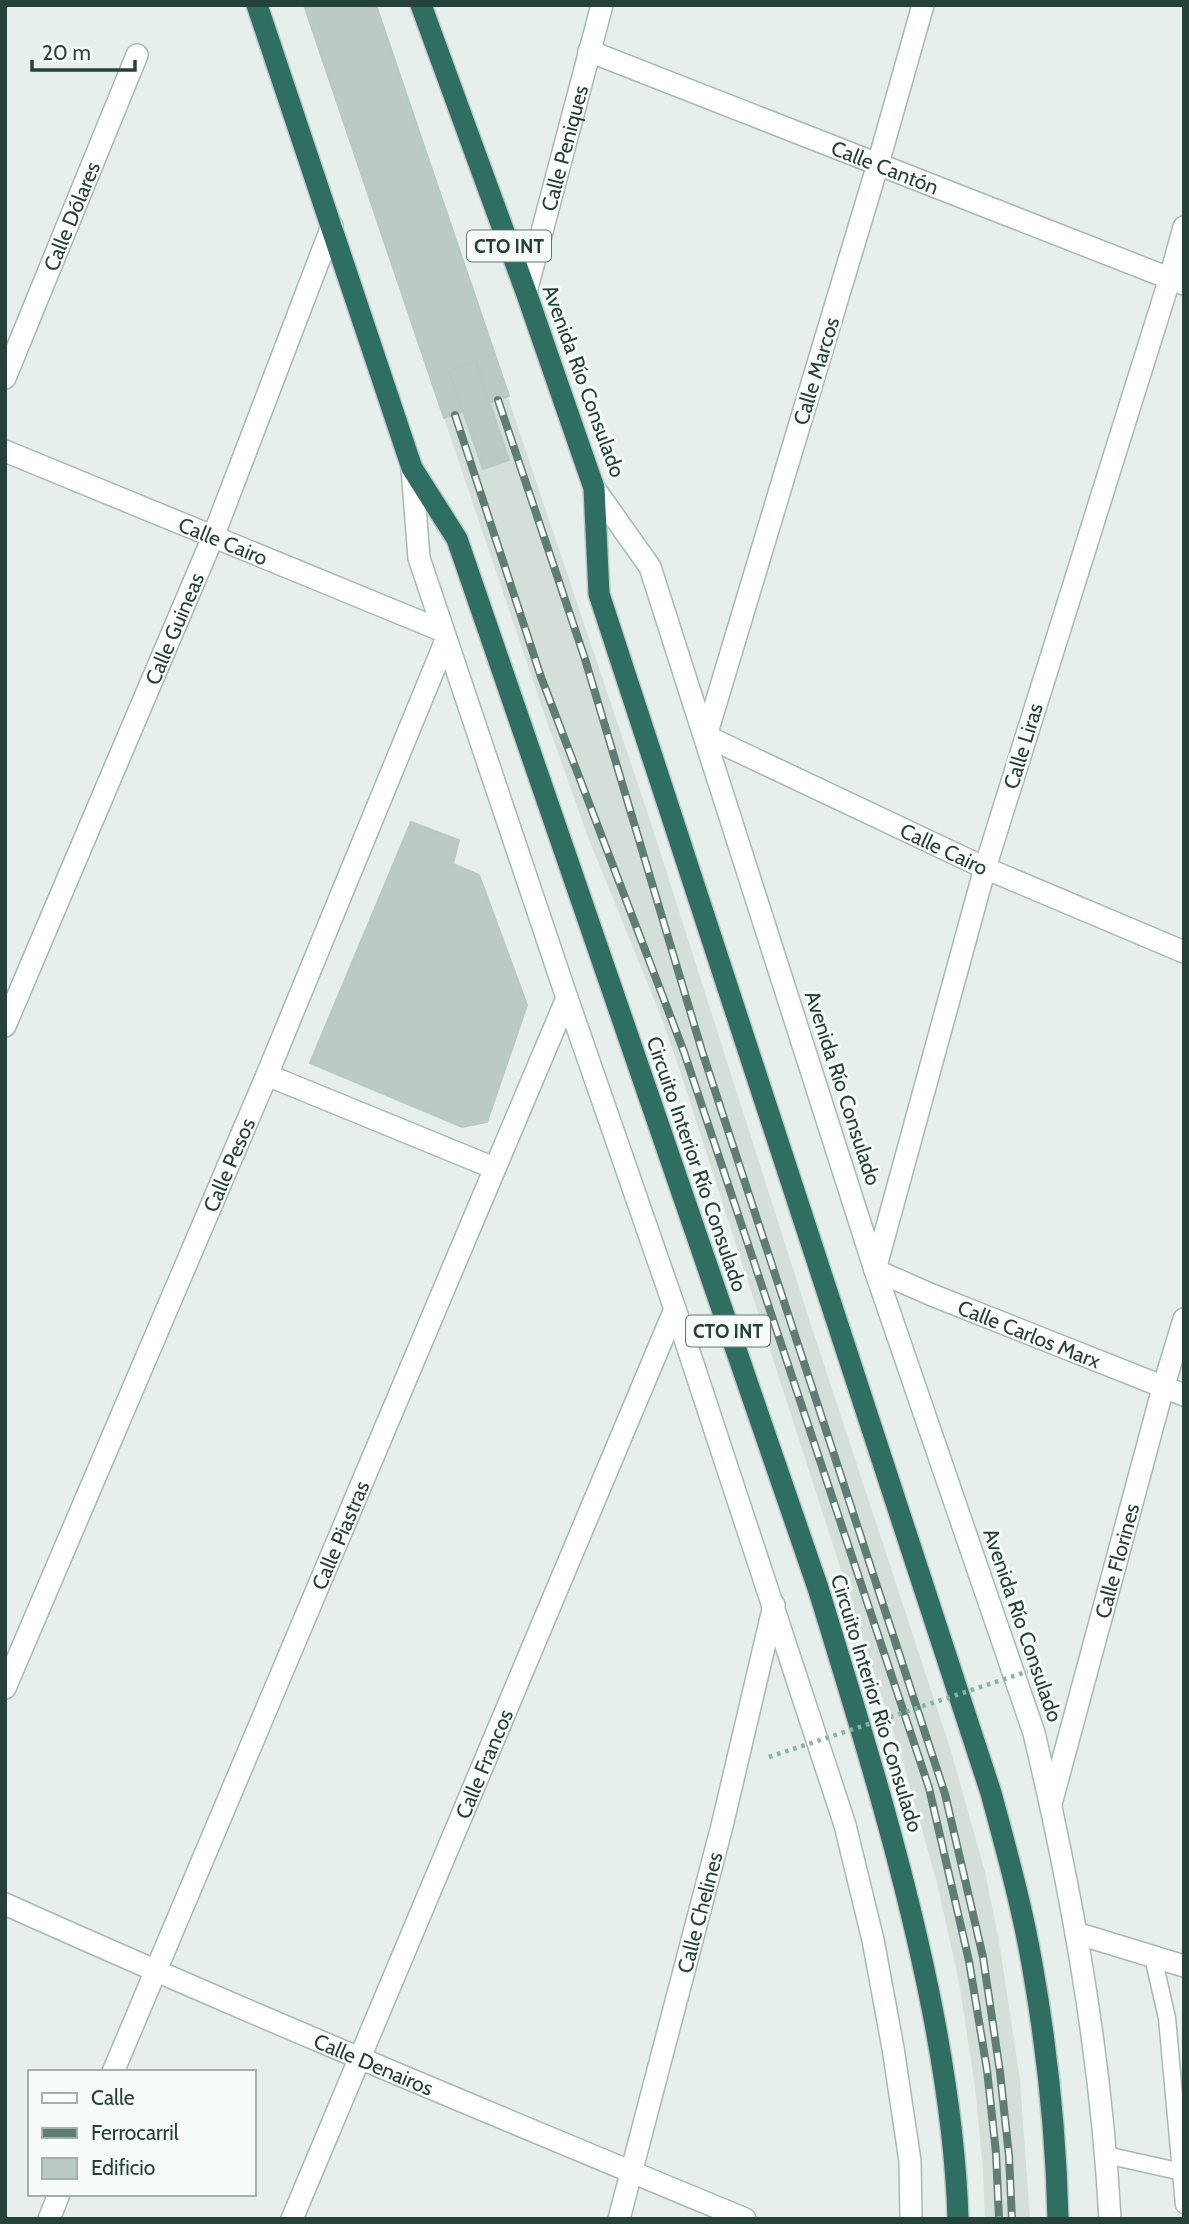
<svg xmlns="http://www.w3.org/2000/svg" width="1189" height="2224" viewBox="0 0 1189 2224" font-family="Cabin,sans-serif">
  <style>
    .built { fill: #d4dfda }
    .building { fill: #bbcac4; stroke: #b8c9c2; stroke-width: 2 }
    .lines { fill: none; stroke-linecap: round; stroke-linejoin: round }
    .lane-casing { stroke: #a8b8b2; stroke-width: 19 }
    .street-casing { stroke: #a8b8b2; stroke-width: 24 }
    .secondary-casing { stroke: #a4bbb3; stroke-width: 24 }
    .highway-casing { stroke: #c2cac8; stroke-width: 24 }
    .lane { stroke: #fff; stroke-width: 16 }
    .street { stroke: #fff; stroke-width: 21 }
    .secondary { stroke: #fff; stroke-width: 21 }
    .highway { stroke: #2f6f62; stroke-width: 21 }
    .rail-casing { stroke: #5f7d75; stroke-width: 8 }
    .rail { stroke: #f7fbf9; stroke-width: 5; stroke-dasharray: 16; stroke-linecap: butt }
    .path-bridge { stroke: #86b3a5; stroke-width: 4.5; stroke-dasharray: 3.5 5; stroke-linecap: butt }
    .labels { text-anchor: middle; dominant-baseline: central; stroke-width: 6; stroke-linejoin: round; paint-order: stroke }
    .shield { fill: #f7fbf9; stroke: #637a73; stroke-width: 2 }
    .shield-label { font-size: 19px; font-weight: bold; fill: #24423a }
    .street-label { font-size: 21px; fill: #24423a; stroke: #f7fbf9 }
  </style>
  <rect width="100%" height="100%" fill="#e6efeb"/>
  <polygon class="built" points="304,5 376,5 649,817 810,1322 951,1751 985,1872 999,1941 1020,2080 1030,2219 985,2219 983,2170 975,2087 959,1982 937,1883 904,1765 681,1074 662,1019 588,837 546,719"/>
  <g class="building">
    <polygon points="304,5 376,5 509,396 444,418"/>
    <polygon points="476,362 509,460 483,469 449,371"/>
    <polygon points="411,822 459,840 453,864 479,875 527,1005 487,1122 462,1127 310,1063"/>
  </g>
  <g class="lines">
    <g class="lane-casing">
      <g id="lane">
        <polyline points="1153,1957 1167,2018 1184,2205"/>
        <polyline points="1106,2155 1182,2172"/>
      </g>
    </g>
    <g class="street-casing">
      <g id="street">
        <path id="s1" d="M923,5l-45,159 -172,572 279,132 199,84"/>
        <path id="s2" d="M589,51l595,233"/>
        <path id="s3" d="M1184,227l-14,51 -185,590 -110,402 57,25 252,100"/>
        <path id="s4" d="M526,292l76,-287"/>
        <path id="s5" d="M5,378l132,-323"/>
        <path id="s6" d="M5,451l438,180"/>
        <path id="s7" d="M5,1026l208,-489 119,-311"/>
        <polyline points="267,1075 494,1168"/>
        <path id="s8" d="M5,1688l262,-613 179,-435"/>
        <path id="s9" d="M1051,1804l112,-416 21,-69"/>
        <path id="s10" d="M5,1904c245,110 492,212 740,315"/>
        <polyline points="1076,1933 1184,1966"/>
        <path id="s11" d="M113,2072l454,-1074"/>
        <polyline points="49,2219 59,2194"/>
        <path id="s12" d="M292,2219l383,-910"/>
        <path id="s13" d="M619,2219l103,-393 52,-221"/>
      </g>
    </g>
    <g class="secondary-casing">
      <g id="secondary">
        <polyline points="412,468 419,558 567,998 675,1309 845,1825 873,1940 893,2048 910,2161 911,2219"/>
        <path d="M594,488l56,79 225,703 159,463c38,160 67,321 76,486"/>
      </g>
    </g>
    <g class="highway-casing">
      <g id="highway">
        <path d="M257,5l155,463 45,71 361,1049c43,140 87,281 115,425 13,68 23,137 25,206"/>
        <path d="M421,5l105,287 68,196 5,106 392,1199c15,56 31,113 41,171 15,84 24,169 26,255"/>
      </g>
    </g>
    <use href="#lane" class="lane"/>
    <use href="#street" class="street"/>
    <use href="#secondary" class="secondary"/>
    <use href="#highway" class="highway"/>
    <g class="rail-casing">
      <g id="rail">
        <polyline points="498,400 585,659 702,1051 945,1794 983,1957 1000,2072 1009,2156 1012,2219"/>
        <polyline points="455,415 541,677 684,1052 929,1788 969,1961 987,2070 996,2153 999,2219"/>
      </g>
    </g>
    <use href="#rail" class="rail"/>
    <polyline class="path-bridge" points="769,1757 1035,1669"/>
  </g>
  <g class="labels">
    <g class="shield">
      <rect x="467" y="230.5" width="84" height="31" rx="5"/>
      <rect x="686" y="1315.5" width="84" height="31" rx="5"/>
    </g>
    <g class="shield-label">
      <text x="509" y="246">CTO INT</text>
      <text x="728" y="1331">CTO INT</text>
    </g>
    <g class="street-label">
      <text stroke="none"><textPath href="#s4" startOffset="149">Calle Peniques</textPath></text>
      <text stroke="none"><textPath href="#s2" startOffset="318">Calle Cantón</textPath></text>
      <text stroke="none"><textPath href="#s5" startOffset="175">Calle Dólares</textPath></text>
      <text transform="translate(816 371) rotate(-73)">Calle Marcos</text>
      <text transform="translate(584 381) rotate(70)">Avenida Río Consulado</text>
      <text stroke="none"><textPath href="#s6" startOffset="236">Calle Cairo</textPath></text>
      <text stroke="none"><textPath href="#s7" startOffset="432">Calle Guineas</textPath></text>
      <text transform="translate(1023 746) rotate(-73)">Calle Liras</text>
      <text stroke="none"><textPath href="#s1" startOffset="1026">Calle Cairo</textPath></text>
      <text transform="translate(843 1088) rotate(72)">Avenida Río Consulado</text>
      <text transform="translate(697 1164) rotate(71)">Circuito Interior Río Consulado</text>
      <text stroke="none"><textPath href="#s8" startOffset="569">Calle Pesos</textPath></text>
      <text stroke="none"><textPath href="#s3" startOffset="1255">Calle Carlos Marx</textPath></text>
      <text stroke="none"><textPath href="#s11" startOffset="583">Calle Piastras</textPath></text>
      <text stroke="none"><textPath href="#s9" startOffset="252">Calle Florines</textPath></text>
      <text transform="translate(1023 1625) rotate(71)">Avenida Río Consulado</text>
      <text transform="translate(877 1703) rotate(73)">Circuito Interior Río Consulado</text>
      <text stroke="none"><textPath href="#s12" startOffset="494">Calle Francos</textPath></text>
      <text stroke="none"><textPath href="#s13" startOffset="317">Calle Chelines</textPath></text>
      <text stroke="none"><textPath href="#s10" startOffset="402">Calle Denairos</textPath></text>
    </g>
  </g>
  <rect width="1189" height="2224" fill="none" stroke="#24423a" stroke-width="14"/>
  <rect x="28" y="2070" width="228" height="126" fill="#f7fbf9" stroke="#a3b1ad" stroke-width="2"/>
  <rect x="42" y="2093" width="35" height="10" fill="#ffffff" stroke="#a3b1ad" stroke-width="2"/>
  <text x="91" y="2105" font-size="21" fill="#24423a">Calle</text>
  <rect x="42" y="2128" width="35" height="10" fill="#5f7d75" stroke="#a3b1ad" stroke-width="2"/>
  <text x="91" y="2140" font-size="21" fill="#24423a">Ferrocarril</text>
  <rect x="42" y="2158" width="35" height="21" fill="#bbcac4" stroke="#a3b1ad" stroke-width="2"/>
  <text x="91" y="2175" font-size="21" fill="#24423a">Edificio</text>
  <path d="M32 60v10h103v-10" fill="none" stroke="#24423a" stroke-width="3.5"/>
  <text x="42" y="60" font-size="21" fill="#24423a" stroke="#f7fbf9" stroke-width="5" paint-order="stroke">20 m</text>
</svg>
